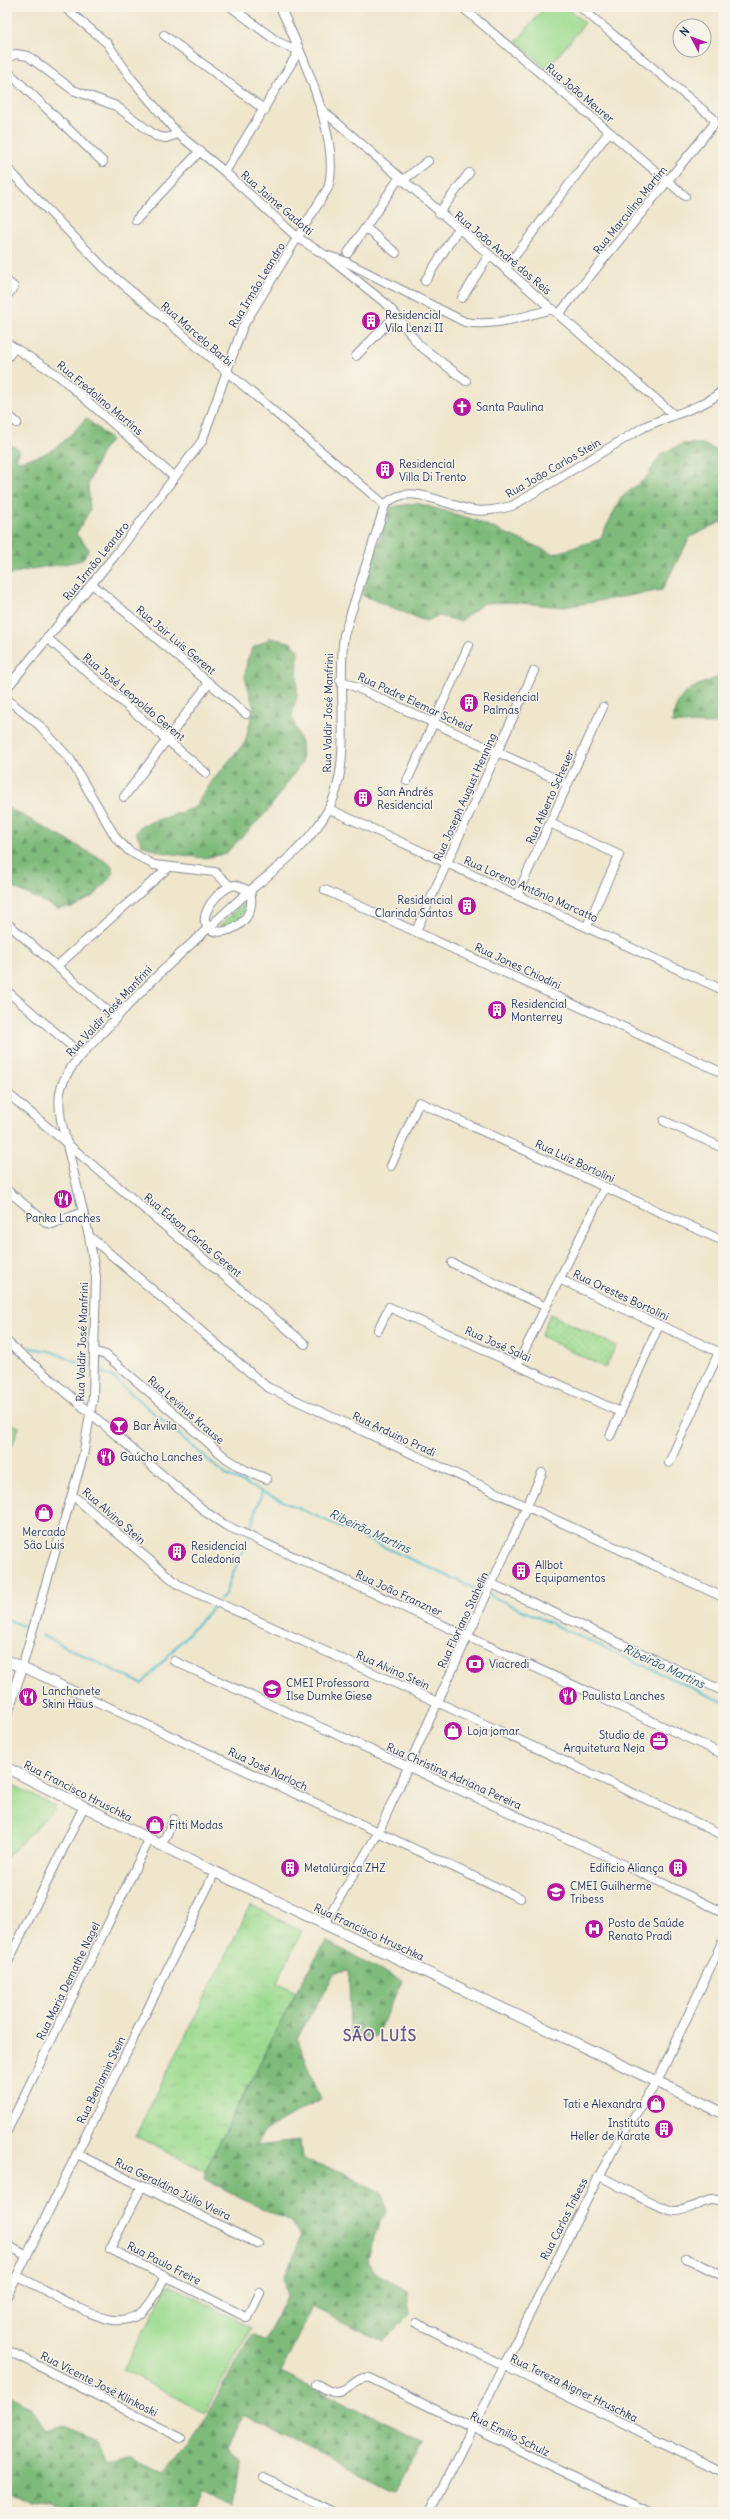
<svg xmlns="http://www.w3.org/2000/svg" width="730" height="2519" viewBox="0 0 730 2519" font-family="Delius,sans-serif">
  <style>
    .grass { fill: url(#grass-tufts); stroke: #5c8577 }
    .forest { fill: url(#forest-firs); stroke: #4c756c }
    .park { fill: #9ddb90; stroke: #5c8577 }
    .garden { fill: url(#garden-dots); stroke: #5c8577 }
    .lines { fill: none; stroke-linecap: round; stroke-linejoin: round }
    .stream { stroke: #53becf; stroke-width: 2 }
    .minor-casing { stroke: #858a95; stroke-width: 10 }
    .major-casing { stroke: #858a95; stroke-width: 12 }
    .minor { stroke: #fff; stroke-width: 8 }
    .major { stroke: #fff; stroke-width: 10 }
    .labels { text-anchor: middle; dominant-baseline: central; stroke-width: 3; stroke-linejoin: round; paint-order: stroke }
    .street-label { font-size: 11px; fill: #1b2f5e; stroke: #f7f3e8 }
    .poi-label { font-size: 11px; fill: #1b2f5e; stroke: #f7f3e8; text-anchor: start }
    .water-label { font-size: 12px; font-style: italic; fill: #2c5a80; stroke: #f7f3e8 }
    .district-label { font-size: 15px; font-weight: bold; letter-spacing: 1px; fill: #675986; stroke: #f7f3e8 }
  </style>
  <defs>
    <pattern id="grass-tufts" width="24" height="20" patternUnits="userSpaceOnUse"><rect width="24" height="20" fill="#9ddb90"/><path d="M3 7l-1-3M5 7V3M7 7l1-3M15 17l-1-3M17 17v-4M19 17l1-3" fill="none" stroke="#87bc7f"/></pattern>
    <pattern id="forest-firs" width="22" height="20" patternUnits="userSpaceOnUse"><rect width="22" height="20" fill="#7ebb7a"/><path d="M5 1l3.5 6h-7zM16 11l3.5 6h-7z" fill="#669867"/></pattern>
    <pattern id="garden-dots" width="8" height="8" patternUnits="userSpaceOnUse"><rect width="8" height="8" fill="#9ddb90"/><path d="M2 2h.1M6 6h.1" fill="none" stroke="#87bc7f" stroke-width="1.8" stroke-linecap="round"/></pattern>
  </defs>
  <rect width="100%" height="100%" fill="#f7f3e8"/>
  <filter id="ink" filterUnits="userSpaceOnUse"><feTurbulence type="fractalNoise" baseFrequency=".025" numOctaves="2"/><feDisplacementMap in="SourceGraphic" scale="8" xChannelSelector="R" yChannelSelector="G"/><feConvolveMatrix kernelMatrix="1 2 1 2 8 2 1 2 1" color-interpolation-filters="sRGB"/></filter>
  <filter id="wash" filterUnits="userSpaceOnUse"><feTurbulence type="fractalNoise" baseFrequency=".012" numOctaves="4" result="noise"/><feDisplacementMap in="SourceGraphic" scale="16" xChannelSelector="R" yChannelSelector="G"/><feGaussianBlur stdDeviation="0.9" result="paint"/><feColorMatrix in="noise" values="0 0 0 0 0 0 0 0 0 0 0 0 0 0 0 0 0 1.4 0 .05"/><feComposite in="paint" operator="in"/></filter>
  <g filter="url(#wash)">
    <rect width="100%" height="100%" fill="#efe6cc"/>
    <g class="grass">
      <path d="M247,901c-1,14 -15,25 -28,25z"/>
      <polygon points="251,1905 302,1931 277,1982 296,1992 205,2171 135,2136"/>
    </g>
    <g class="forest">
      <path d="M86,418l25,22 -9,11 -14,33 2,26 -14,24 13,15 -7,11c-25,7 -50,6 -75,16v-134l12,8 -3,11c36,-5 46,-16 70,-43z"/>
      <polygon points="682,444 703,444 723,454 723,521 690,537 662,590 564,607 509,602 484,603 460,621 439,616 426,621 420,619 362,595 391,507 417,503 472,519 554,554 600,539 621,498 646,478 661,454"/>
      <polygon points="270,638 290,642 298,649 297,696 292,716 301,744 302,762 267,812 225,854 204,858 161,852 142,845 136,832 142,825 194,808 213,780 245,742 254,708 245,677 247,660 253,648"/>
      <path d="M723,675v49l-51,-1c6,-36 22,-35 51,-48z"/>
      <polygon points="7,807 105,861 112,866 112,875 94,896 73,907 58,909 15,888 7,882"/>
      <polygon points="326,1941 402,1981 375,2038 350,2035 349,1971 335,1973 297,2038 321,2099 264,2131 255,2146 300,2141 302,2159 345,2173 382,2194 387,2211 374,2236 368,2260 374,2271 407,2292 410,2314 383,2341 312,2307 281,2372 425,2442 395,2491 243,2415 227,2449 239,2457 233,2508 202,2493 195,2512 65,2512 57,2506 10,2494 7,2506 7,2393 31,2408 46,2430 65,2425 97,2441 105,2462 129,2457 163,2474 189,2447 252,2334 265,2341 287,2294 284,2276 295,2255 300,2236 292,2223 204,2179 205,2171 296,1992"/>
    </g>
    <g class="park">
      <polygon points="545,7 566,7 585,23 547,69 516,42"/>
      <polygon points="7,1423 19,1427 12,1446 7,1444"/>
      <polygon points="7,1782 56,1807 7,1857"/>
      <polygon points="169,2284 251,2328 205,2412 123,2369"/>
    </g>
    <polygon class="garden" points="550,1314 616,1346 605,1368 541,1336"/>
    <g class="lines">
      <g class="stream">
        <polyline points="30,1348 50,1351 91,1368"/>
        <polyline points="97,1370 112,1377 226,1475 485,1593"/>
        <polyline points="249,1533 262,1492"/>
        <polyline points="489,1595 723,1702"/>
        <polyline points="220,1600 224,1596 248,1537"/>
        <polyline points="7,1619 25,1627"/>
        <polyline points="42,1635 142,1684 215,1605"/>
      </g>
    </g>
  </g>
  <g filter="url(#ink)">
    <g class="lines">
      <g class="minor-casing">
        <g id="minor">
          <path d="M64,7l43,36 24,35 47,56 47,38 73,66 27,17 19,6 121,61c30,5 59,-6 88,-13"/>
          <polyline points="231,7 278,42 299,51"/>
          <polyline points="462,7 685,196"/>
          <polyline points="164,35 265,110"/>
          <polyline points="7,58 16,54 28,56 73,90 116,106 156,136 166,138 178,134"/>
          <polyline points="7,71 103,162"/>
          <polyline points="320,108 673,414"/>
          <polyline points="7,168 105,269 385,505"/>
          <polyline points="225,172 299,51"/>
          <polyline points="402,181 428,161"/>
          <polyline points="439,213 469,173"/>
          <polyline points="136,220 200,151"/>
          <polyline points="366,228 396,253"/>
          <polyline points="348,253 399,178"/>
          <polyline points="329,258 384,302 396,315 419,345 466,381"/>
          <polyline points="505,269 609,132"/>
          <polyline points="7,281 14,287 7,296"/>
          <polyline points="425,281 458,229"/>
          <polyline points="462,298 489,255"/>
          <polyline points="559,314 714,124 714,119 580,7"/>
          <polyline points="7,343 59,376 174,477"/>
          <polyline points="356,356 396,315"/>
          <polyline points="7,358 14,349"/>
          <polyline points="7,414 17,423"/>
          <path d="M385,505l-41,130c-8,52 10,129 -16,175 -20,37 -58,63 -89,90 -45,41 -91,82 -132,128 -15,16 -37,35 -45,57 -4,11 -3,23 -1,35l28,116 7,41 -3,120 -10,59 -61,211 498,231"/>
          <path d="M385,505c23,-25 61,1 88,5 13,2 26,-1 39,-4l132,-79c20,-10 67,-21 79,-38"/>
          <polyline points="92,584 246,714"/>
          <polyline points="47,638 206,773"/>
          <polyline points="340,680 567,784"/>
          <path d="M7,688l113,-139 82,-108 41,-115 85,-138c14,-47 -27,-137 -48,-181"/>
          <polyline points="7,699 40,726 70,759 116,838 129,851 154,865 215,872 230,886"/>
          <polyline points="407,781 469,645"/>
          <polyline points="124,797 209,683"/>
          <polyline points="329,809 723,990"/>
          <polyline points="550,823 619,855 587,926"/>
          <path d="M235,885l15,6c12,47 -67,56 -39,12 6,-8 14,-16 24,-18z"/>
          <polyline points="325,890 723,1073"/>
          <polyline points="517,895 603,707"/>
          <polyline points="7,923 116,1018"/>
          <polyline points="416,931 534,671"/>
          <polyline points="57,966 169,867"/>
          <polyline points="7,991 82,1055"/>
          <polyline points="7,1093 305,1344"/>
          <polyline points="664,1121 723,1148"/>
          <polyline points="391,1166 419,1102 723,1241"/>
          <polyline points="7,1190 47,1223 52,1224 83,1212"/>
          <polyline points="89,1236 267,1387 723,1597"/>
          <polyline points="452,1263 544,1306"/>
          <polyline points="559,1279 723,1354"/>
          <polyline points="378,1330 389,1307 620,1412"/>
          <polyline points="7,1342 207,1513 225,1525 723,1754"/>
          <polyline points="96,1352 106,1355 226,1458 245,1470 267,1479"/>
          <polyline points="517,1365 605,1187"/>
          <polyline points="610,1436 659,1325"/>
          <polyline points="669,1463 719,1352"/>
          <polyline points="72,1495 179,1585 437,1702 723,1835"/>
          <polyline points="492,1584 723,1691"/>
          <polyline points="174,1661 608,1857 723,1912"/>
          <polyline points="161,1846 174,1819"/>
          <polyline points="324,1924 378,1833 542,1473"/>
          <polyline points="7,1964 83,1808"/>
          <polyline points="7,2131 149,1840"/>
          <polyline points="77,2154 258,2244"/>
          <path d="M599,2176c16,7 61,34 76,35 16,0 34,-16 48,-10"/>
          <polyline points="142,2186 110,2249 248,2318 260,2293"/>
          <polyline points="7,2245 27,2256"/>
          <polyline points="686,2258 723,2276"/>
          <path d="M17,2276c24,11 72,41 96,44 8,1 19,-1 26,-6 13,-9 19,-24 26,-38"/>
          <polyline points="7,2296 215,1872"/>
          <polyline points="416,2323 723,2472"/>
          <polyline points="7,2350 181,2438"/>
          <path d="M316,2384c5,2 11,7 17,8 16,3 22,-17 37,-14l277,134"/>
          <polyline points="264,2478 333,2512"/>
          <polyline points="430,2512 599,2176 621,2136 657,2082 723,1940"/>
        </g>
      </g>
      <g class="major-casing">
        <g id="major">
          <polyline points="7,1661 22,1667 7,1713"/>
          <polyline points="7,1768 215,1872 723,2113"/>
        </g>
      </g>
      <use href="#minor" class="minor"/>
      <use href="#major" class="major"/>
    </g>
  </g>
  <defs>
    <g id="building-disc" transform="scale(1)"><circle r="9.5" fill="#b5179e" stroke="#f7f3e8"/><path d="M-4-6H4V6H1V3H-1V6H-4ZM-2.5-4.3h1.7v1.8h-1.7ZM.8-4.3h1.7v1.8H.8ZM-2.5-1h1.7V.8h-1.7ZM.8-1h1.7V.8H.8Z" fill="#fff"/></g>
    <g id="church-disc" transform="scale(1)"><circle r="9.5" fill="#b5179e" stroke="#f7f3e8"/><path d="M-1.2-6h2.4v3.5h3.3v2.4h-3.3V6h-2.4V-.1h-3.3v-2.4h3.3Z" fill="#fff"/></g>
    <g id="restaurant-disc" transform="scale(1)"><circle r="9.5" fill="#b5179e" stroke="#f7f3e8"/><path d="M-5-6h1v4h1v-4h1v4h1v-4h1v5L-1.5 .5V6h-2V.5L-5-1ZM5-6V6H3V1.5H1.5Q1.5-4 5-6Z" fill="#fff"/></g>
    <g id="bar-disc" transform="scale(1)"><circle r="9.5" fill="#b5179e" stroke="#f7f3e8"/><path d="M-6-5H6L.8 .8V4.5H3.5V6h-7V4.5H-.8V.8Z" fill="#fff"/></g>
    <g id="shop-disc" transform="scale(1)"><circle r="9.5" fill="#b5179e" stroke="#f7f3e8"/><path d="M-5-2.5h2.3a2.7 3.5 0 0 1 5.4 0H5L5.5 6h-11ZM-1.5-2.5h3a1.5 2.3 0 0 0-3 0Z" fill="#fff"/></g>
    <g id="bank-disc" transform="scale(1)"><circle r="9.5" fill="#b5179e" stroke="#f7f3e8"/><path d="M-6-4H6V4H-6ZM0-2.3a2.3 2.3 0 1 0 0 4.6a2.3 2.3 0 1 0 0-4.6Z" fill="#fff"/></g>
    <g id="school-disc" transform="scale(1)"><circle r="9.5" fill="#b5179e" stroke="#f7f3e8"/><path d="M0-5L7-2L0 1L-7-2ZM-4 1L0 2.5L4 1V4Q0 6-4 4Z" fill="#fff"/></g>
    <g id="office-disc" transform="scale(1)"><circle r="9.5" fill="#b5179e" stroke="#f7f3e8"/><path d="M-6-3h4V-5.5h4V-3h4V5H-6ZM-1-4.5V-3h2v-1.5ZM-6 0V1H6V0Z" fill="#fff"/></g>
    <g id="hospital-disc" transform="scale(1)"><circle r="9.5" fill="#b5179e" stroke="#f7f3e8"/><path d="M-5-5h3v3.5h4V-5h3V5h-3V1.5h-4V5h-3Z" fill="#fff"/></g>
  </defs>
  <g fill-rule="evenodd">
    <use href="#building-disc" x="371" y="321"/>
    <use href="#church-disc" x="462" y="407"/>
    <use href="#building-disc" x="385" y="470"/>
    <use href="#building-disc" x="469" y="703"/>
    <use href="#building-disc" x="363" y="798"/>
    <use href="#building-disc" x="467" y="906"/>
    <use href="#building-disc" x="497" y="1010"/>
    <use href="#restaurant-disc" x="63" y="1199"/>
    <use href="#bar-disc" x="119" y="1426"/>
    <use href="#restaurant-disc" x="106" y="1457"/>
    <use href="#shop-disc" x="44" y="1513"/>
    <use href="#building-disc" x="177" y="1552"/>
    <use href="#building-disc" x="521" y="1571"/>
    <use href="#bank-disc" x="475" y="1664"/>
    <use href="#school-disc" x="272" y="1689"/>
    <use href="#restaurant-disc" x="568" y="1696"/>
    <use href="#restaurant-disc" x="28" y="1697"/>
    <use href="#shop-disc" x="453" y="1731"/>
    <use href="#office-disc" x="659" y="1741"/>
    <use href="#shop-disc" x="155" y="1825"/>
    <use href="#building-disc" x="290" y="1868"/>
    <use href="#building-disc" x="678" y="1868"/>
    <use href="#school-disc" x="556" y="1892"/>
    <use href="#hospital-disc" x="594" y="1929"/>
    <use href="#shop-disc" x="656" y="2104"/>
    <use href="#building-disc" x="664" y="2129"/>
  </g>
  <g class="labels">
    <g class="street-label">
      <text transform="translate(580 93) rotate(40)">Rua João Meurer</text>
      <text transform="translate(277 203) rotate(41)">Rua Jaime Gadotti</text>
      <text transform="translate(630 210) rotate(-51)">Rua Marculino Martim</text>
      <text transform="translate(503 253) rotate(40)">Rua João André dos Reis</text>
      <text transform="translate(257 285) rotate(-59)">Rua Irmão Leandro</text>
      <text transform="translate(197 334) rotate(41)">Rua Marcelo Barbi</text>
      <text transform="translate(100 398) rotate(40)">Rua Fredolino Martins</text>
      <text transform="translate(553 468) rotate(-30)">Rua João Carlos Stein</text>
      <text transform="translate(96 561) rotate(-51)">Rua Irmão Leandro</text>
      <text transform="translate(176 640) rotate(40)">Rua Jair Luis Gerent</text>
      <text transform="translate(134 697) rotate(40)">Rua José Leopoldo Gerent</text>
      <text transform="translate(415 702) rotate(25)">Rua Padre Elemar Scheid</text>
      <text transform="translate(328 713) rotate(-89)">Rua Valdir José Manfrini</text>
      <text transform="translate(465 797) rotate(-66)">Rua Joseph August Henning</text>
      <text transform="translate(550 797) rotate(-66)">Rua Alberto Scheuer</text>
      <text transform="translate(531 889) rotate(24)">Rua Loreno Antônio Marcatto</text>
      <text transform="translate(518 966) rotate(25)">Rua Jones Chiodini</text>
      <text transform="translate(109 1011) rotate(-47)">Rua Valdir José Manfrini</text>
      <text transform="translate(575 1161) rotate(25)">Rua Luiz Bortolini</text>
      <text transform="translate(193 1235) rotate(40)">Rua Edson Carlos Gerent</text>
      <text transform="translate(621 1295) rotate(25)">Rua Orestes Bortolini</text>
      <text transform="translate(82 1342) rotate(-88)">Rua Valdir José Manfrini</text>
      <text transform="translate(498 1344) rotate(24)">Rua José Salai</text>
      <text transform="translate(186 1410) rotate(41)">Rua Levinus Krause</text>
      <text transform="translate(394 1434) rotate(25)">Rua Arduino Pradi</text>
      <text transform="translate(114 1516) rotate(41)">Rua Alvino Stein</text>
      <text transform="translate(399 1593) rotate(25)">Rua João Franzner</text>
      <text transform="translate(463 1620) rotate(-65)">Rua Floriano Stahelin</text>
      <text transform="translate(393 1670) rotate(24)">Rua Alvino Stein</text>
      <text transform="translate(268 1769) rotate(25)">Rua José Narloch</text>
      <text transform="translate(454 1776) rotate(24)">Rua Christina Adriana Pereira</text>
      <text transform="translate(78 1791) rotate(27)">Rua Francisco Hruschka</text>
      <text transform="translate(369 1932) rotate(25)">Rua Francisco Hruschka</text>
      <text transform="translate(68 1981) rotate(-64)">Rua Maria Demathe Nagel</text>
      <text transform="translate(101 2080) rotate(-64)">Rua Benjamin Stein</text>
      <text transform="translate(173 2189) rotate(26)">Rua Geraldino Júlio Vieira</text>
      <text transform="translate(564 2219) rotate(-63)">Rua Carlos Tribess</text>
      <text transform="translate(164 2263) rotate(27)">Rua Paulo Freire</text>
      <text transform="translate(99 2384) rotate(27)">Rua Vicente José Klinkoski</text>
      <text transform="translate(574 2388) rotate(26)">Rua Tereza Aigner Hruschka</text>
      <text transform="translate(510 2434) rotate(26)">Rua Emilio Schulz</text>
    </g>
    <g class="poi-label">
      <text x="385" y="315">Residencial<tspan x="385" dy="13">Vila Lenzi II</tspan></text>
      <text x="476" y="407">Santa Paulina</text>
      <text x="399" y="464">Residencial<tspan x="399" dy="13">Villa Di Trento</tspan></text>
      <text x="483" y="697">Residencial<tspan x="483" dy="13">Palmas</tspan></text>
      <text x="377" y="792">San Andrés<tspan x="377" dy="13">Residencial</tspan></text>
      <text x="453" y="900" text-anchor="end">Residencial<tspan x="453" dy="13">Clarinda Santos</tspan></text>
      <text x="511" y="1004">Residencial<tspan x="511" dy="13">Monterrey</tspan></text>
      <text x="63" y="1218" text-anchor="middle">Panka Lanches</text>
      <text x="133" y="1426">Bar Ávila</text>
      <text x="120" y="1457">Gaúcho Lanches</text>
      <text x="44" y="1532" text-anchor="middle">Mercado<tspan x="44" dy="13">São Luis</tspan></text>
      <text x="191" y="1546">Residencial<tspan x="191" dy="13">Caledonia</tspan></text>
      <text x="535" y="1565">Allbot<tspan x="535" dy="13">Equipamentos</tspan></text>
      <text x="489" y="1664">Viacredi</text>
      <text x="286" y="1683">CMEI Professora<tspan x="286" dy="13">Ilse Dumke Giese</tspan></text>
      <text x="42" y="1691">Lanchonete<tspan x="42" dy="13">Skini Haus</tspan></text>
      <text x="582" y="1696">Paulista Lanches</text>
      <text x="467" y="1731">Loja jomar</text>
      <text x="645" y="1735" text-anchor="end">Studio de<tspan x="645" dy="13">Arquitetura Neja</tspan></text>
      <text x="169" y="1825">Fitti Modas</text>
      <text x="304" y="1868">Metalúrgica ZHZ</text>
      <text x="664" y="1868" text-anchor="end">Edifício Aliança</text>
      <text x="570" y="1886">CMEI Guilherme<tspan x="570" dy="13">Tribess</tspan></text>
      <text x="608" y="1923">Posto de Saúde<tspan x="608" dy="13">Renato Pradi</tspan></text>
      <text x="642" y="2104" text-anchor="end">Tati e Alexandra</text>
      <text x="650" y="2123" text-anchor="end">Instituto<tspan x="650" dy="13">Heller de Karate</tspan></text>
    </g>
    <g class="water-label">
      <text transform="translate(370 1531) rotate(25)">Ribeirão Martins</text>
      <text transform="translate(664 1666) rotate(25)">Ribeirão Martins</text>
    </g>
    <g class="district-label">
      <text x="380" y="2035">SÃO LUÍS</text>
    </g>
  </g>
  <rect width="730" height="2519" fill="none" stroke="#f7f3e8" stroke-width="24"/>
  <g transform="translate(692 38) rotate(311)"><circle r="19" fill="#f7f3e8" stroke="#9fa5b1"/>
  <path d="M0-3L7 15L0 10L-7 15Z" fill="#b5179e"/>
  <text y="-6" font-size="11" font-weight="bold" text-anchor="middle" fill="#1b2f5e">N</text>
  </g>
</svg>
